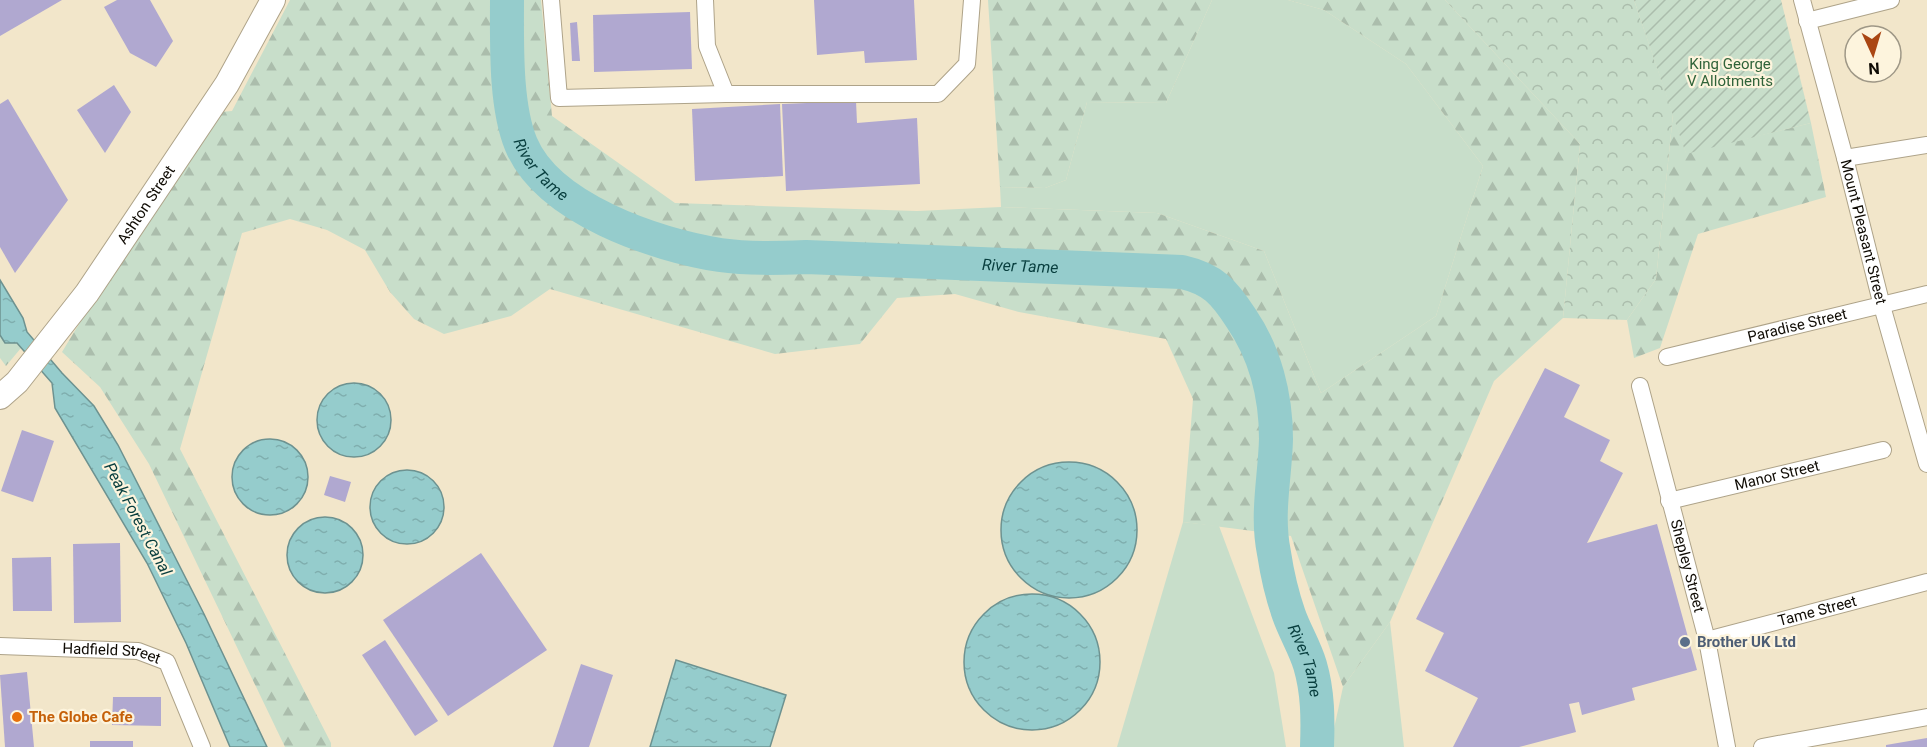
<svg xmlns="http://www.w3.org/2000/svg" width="1927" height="747" viewBox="0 0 1927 747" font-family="Roboto,sans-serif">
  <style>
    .grass { fill: #c8deca }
    .forest { fill: url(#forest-firs) }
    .park { fill: url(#park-crowns) }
    .garden { fill: url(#garden-furrows) }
    .water { fill: url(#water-ripples); stroke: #6d9290; stroke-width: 1.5 }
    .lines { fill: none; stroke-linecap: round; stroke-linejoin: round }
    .river { stroke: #95cccc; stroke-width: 34 }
    .building { fill: #b0a8d0 }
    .minor-casing { stroke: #aea389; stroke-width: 18 }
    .secondary-casing { stroke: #aea389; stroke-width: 26 }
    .minor { stroke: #fff; stroke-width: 16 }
    .secondary { stroke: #fff; stroke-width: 24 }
    .service-dot { fill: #5c6f8a; stroke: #fdf4dd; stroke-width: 2 }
    .food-dot { fill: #e8710a; stroke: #fdf4dd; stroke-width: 2 }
    .labels { text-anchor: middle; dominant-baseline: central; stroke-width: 4.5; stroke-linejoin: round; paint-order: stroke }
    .park-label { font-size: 15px; fill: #306339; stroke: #fdf4dd }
    .street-label { font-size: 15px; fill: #0f0b04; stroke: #fdf4dd }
    .service-label { font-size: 15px; font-weight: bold; fill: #4e5e75; stroke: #fdf4dd; text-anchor: start }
    .food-label { font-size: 15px; font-weight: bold; fill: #c56008; stroke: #fdf4dd; text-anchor: start }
    .water-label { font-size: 16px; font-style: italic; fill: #083e3e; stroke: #fdf4dd }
  </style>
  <defs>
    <pattern id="forest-firs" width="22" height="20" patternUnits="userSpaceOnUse" patternTransform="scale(1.5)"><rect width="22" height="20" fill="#c8deca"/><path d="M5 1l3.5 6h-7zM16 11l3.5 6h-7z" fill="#abbdac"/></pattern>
    <pattern id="park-crowns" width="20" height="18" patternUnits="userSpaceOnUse" patternTransform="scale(1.5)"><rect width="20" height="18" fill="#c8deca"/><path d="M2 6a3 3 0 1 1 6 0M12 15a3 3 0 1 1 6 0" fill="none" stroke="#abbdac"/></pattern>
    <pattern id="garden-furrows" width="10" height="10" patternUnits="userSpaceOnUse" patternTransform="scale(1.5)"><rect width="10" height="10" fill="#c8deca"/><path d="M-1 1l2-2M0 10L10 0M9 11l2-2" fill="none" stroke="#abbdac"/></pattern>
    <pattern id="water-ripples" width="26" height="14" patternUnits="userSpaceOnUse" patternTransform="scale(1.5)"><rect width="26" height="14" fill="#95cccc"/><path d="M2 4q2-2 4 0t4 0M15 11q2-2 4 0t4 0" fill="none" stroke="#7faeae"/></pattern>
  </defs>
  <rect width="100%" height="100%" fill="#f2e6ca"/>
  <g class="grass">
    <polygon points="1212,0 1288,0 1324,10 1406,64 1483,166 1436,316 1321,393 1264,251 1157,213 1001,207 1000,187 1045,188 1066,180 1087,102 1166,103"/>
    <polygon points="1183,522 1219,526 1274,673 1286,747 1117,747"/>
    <polygon points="1390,622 1404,747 1330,747 1343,687"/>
  </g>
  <g class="forest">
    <polygon points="290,0 541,0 552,116 675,203 917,211 1001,207 1157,213 1264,251 1321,393 1436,316 1483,166 1406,64 1324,10 1288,0 1445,0 1580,144 1563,318 1494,381 1390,622 1343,687 1291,536 1183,522 1193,399 1166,339 1019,312 955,294 897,298 860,344 775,354 550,289 511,316 444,334 414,319 390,292 365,250 327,230 290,219 242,233 180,449 331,743 331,747 285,747 149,464 100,387 62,352 207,113 232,111"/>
    <polygon points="988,0 1212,0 1166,103 1087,102 1066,180 1045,188 1000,187"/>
    <polygon points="1673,114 1686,153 1811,123 1826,197 1698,234 1660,348 1634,358 1627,320 1656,279"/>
    <polygon points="0,335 5,343 16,343 21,348 6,366 0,358"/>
  </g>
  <polygon class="park" points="1445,0 1634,0 1673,114 1656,279 1627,320 1563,318 1580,144"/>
  <polygon class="garden" points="1634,0 1781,0 1811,123 1686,154"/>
  <g class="water">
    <polygon points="0,280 23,318 27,332 62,373 94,406 118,445 204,614 267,747 230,747 186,643 147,563 55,408 52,383 17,343 5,343 0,335"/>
    <circle cx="354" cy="420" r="37"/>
    <circle cx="270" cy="477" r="38"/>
    <circle cx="1069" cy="530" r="68"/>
    <circle cx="407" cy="507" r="37"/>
    <circle cx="325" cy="555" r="38"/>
    <circle cx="1032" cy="662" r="68"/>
    <polygon points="676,660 786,695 770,747 650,747"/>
  </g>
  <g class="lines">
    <path class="river" id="s1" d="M507,0c0,43 -2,105 14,144 27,65 135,101 199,111 29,4 58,3 86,2l376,15c31,7 42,20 59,46 24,35 35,78 35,121 -1,39 -10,75 -2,114 3,20 8,42 15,62 6,17 16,33 21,50 8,27 8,54 7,82"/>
  </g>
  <g class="building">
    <polygon points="0,0 62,0 0,36"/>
    <polygon points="117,0 150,0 173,41 156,67 130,53 104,7"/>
    <polygon points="814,0 914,0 917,60 865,63 864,51 817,55"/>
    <polygon points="690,12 692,69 594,72 593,15"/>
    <polygon points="577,22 580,61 572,61 570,23"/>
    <polygon points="114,85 131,112 105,153 77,110"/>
    <polygon points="8,99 68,200 15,273 0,247 0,104"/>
    <polygon points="856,101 857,123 917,118 920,184 786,191 782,104"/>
    <polygon points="780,104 783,176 695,181 692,109"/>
    <polygon points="1545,368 1580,385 1564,417 1610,440 1600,461 1623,473 1587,543 1657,524 1697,670 1632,688 1635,700 1582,715 1579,702 1569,704 1576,732 1519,747 1453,747 1478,698 1425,671 1444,633 1416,619"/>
    <polygon points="22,430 54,441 33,502 1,491"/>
    <polygon points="330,476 351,482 345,502 324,495"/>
    <polygon points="120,543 121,622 74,623 73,544"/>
    <polygon points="481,553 547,650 448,716 383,620"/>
    <polygon points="51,557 52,611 13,611 12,558"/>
    <polygon points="385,640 438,721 415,736 362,655"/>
    <polygon points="581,664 613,675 589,747 553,747"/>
    <polygon points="27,672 34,747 5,747 0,675"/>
    <polygon points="113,697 161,697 161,726 112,725"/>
    <polygon points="1927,738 1927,747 1886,747 1886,745"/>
    <rect x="90" y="741" width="43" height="6"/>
  </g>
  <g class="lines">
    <g class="minor-casing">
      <g id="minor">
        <polyline points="551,0 559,98 726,94"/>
        <polyline points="705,0 707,46 726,94 938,94 967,64 972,0"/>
        <path id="s2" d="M1802,0l43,158 37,148 45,158"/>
        <polyline points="1807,21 1891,0"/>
        <polyline points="1845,158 1927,145"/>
        <path id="s3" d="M1667,357l260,-63"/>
        <path id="s4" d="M1640,386l67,254 20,107"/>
        <path id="s5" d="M1669,501l214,-51"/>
        <path id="s6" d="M1707,640l220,-58"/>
        <path id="s7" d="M0,646l138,5 29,11 35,85"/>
        <polyline points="1762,747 1927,717"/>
      </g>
    </g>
    <g class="secondary-casing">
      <g id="secondary">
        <path id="s8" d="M0,397l17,-15 70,-89 140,-209 46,-84"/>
      </g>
    </g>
    <use href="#minor" class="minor"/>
    <use href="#secondary" class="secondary"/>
  </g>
  <circle class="service-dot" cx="1685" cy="642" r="6"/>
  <circle class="food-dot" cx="17" cy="717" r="6"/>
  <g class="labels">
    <g class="park-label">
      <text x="1730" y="64">King George<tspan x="1730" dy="17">V Allotments</tspan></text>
    </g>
    <g class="street-label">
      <text stroke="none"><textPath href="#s8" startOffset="242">Ashton Street</textPath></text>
      <text stroke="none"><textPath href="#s2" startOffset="240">Mount Pleasant Street</textPath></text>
      <text stroke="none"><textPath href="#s3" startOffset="134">Paradise Street</textPath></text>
      <text stroke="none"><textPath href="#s5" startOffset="111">Manor Street</textPath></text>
      <text stroke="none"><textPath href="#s4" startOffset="186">Shepley Street</textPath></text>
      <text stroke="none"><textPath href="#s6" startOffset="114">Tame Street</textPath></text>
      <text stroke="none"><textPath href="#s7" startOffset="112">Hadfield Street</textPath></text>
    </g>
    <g class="service-label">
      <text x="1697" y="642">Brother UK Ltd</text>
    </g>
    <g class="food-label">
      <text x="29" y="717">The Globe Cafe</text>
    </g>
    <g class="water-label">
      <text stroke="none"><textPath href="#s1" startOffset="178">River Tame</textPath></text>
      <text stroke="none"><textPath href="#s1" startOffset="682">River Tame</textPath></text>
      <text transform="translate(138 519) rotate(62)">Peak Forest Canal</text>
      <text stroke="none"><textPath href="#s1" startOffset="1276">River Tame</textPath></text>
    </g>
  </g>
  <g transform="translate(1873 54) rotate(176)"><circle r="28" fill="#fdf4dd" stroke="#9e9786" stroke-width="1.5"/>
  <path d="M0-4.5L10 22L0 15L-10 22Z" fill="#aa4613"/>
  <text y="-9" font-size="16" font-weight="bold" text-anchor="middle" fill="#0f0b04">N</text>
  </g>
</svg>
